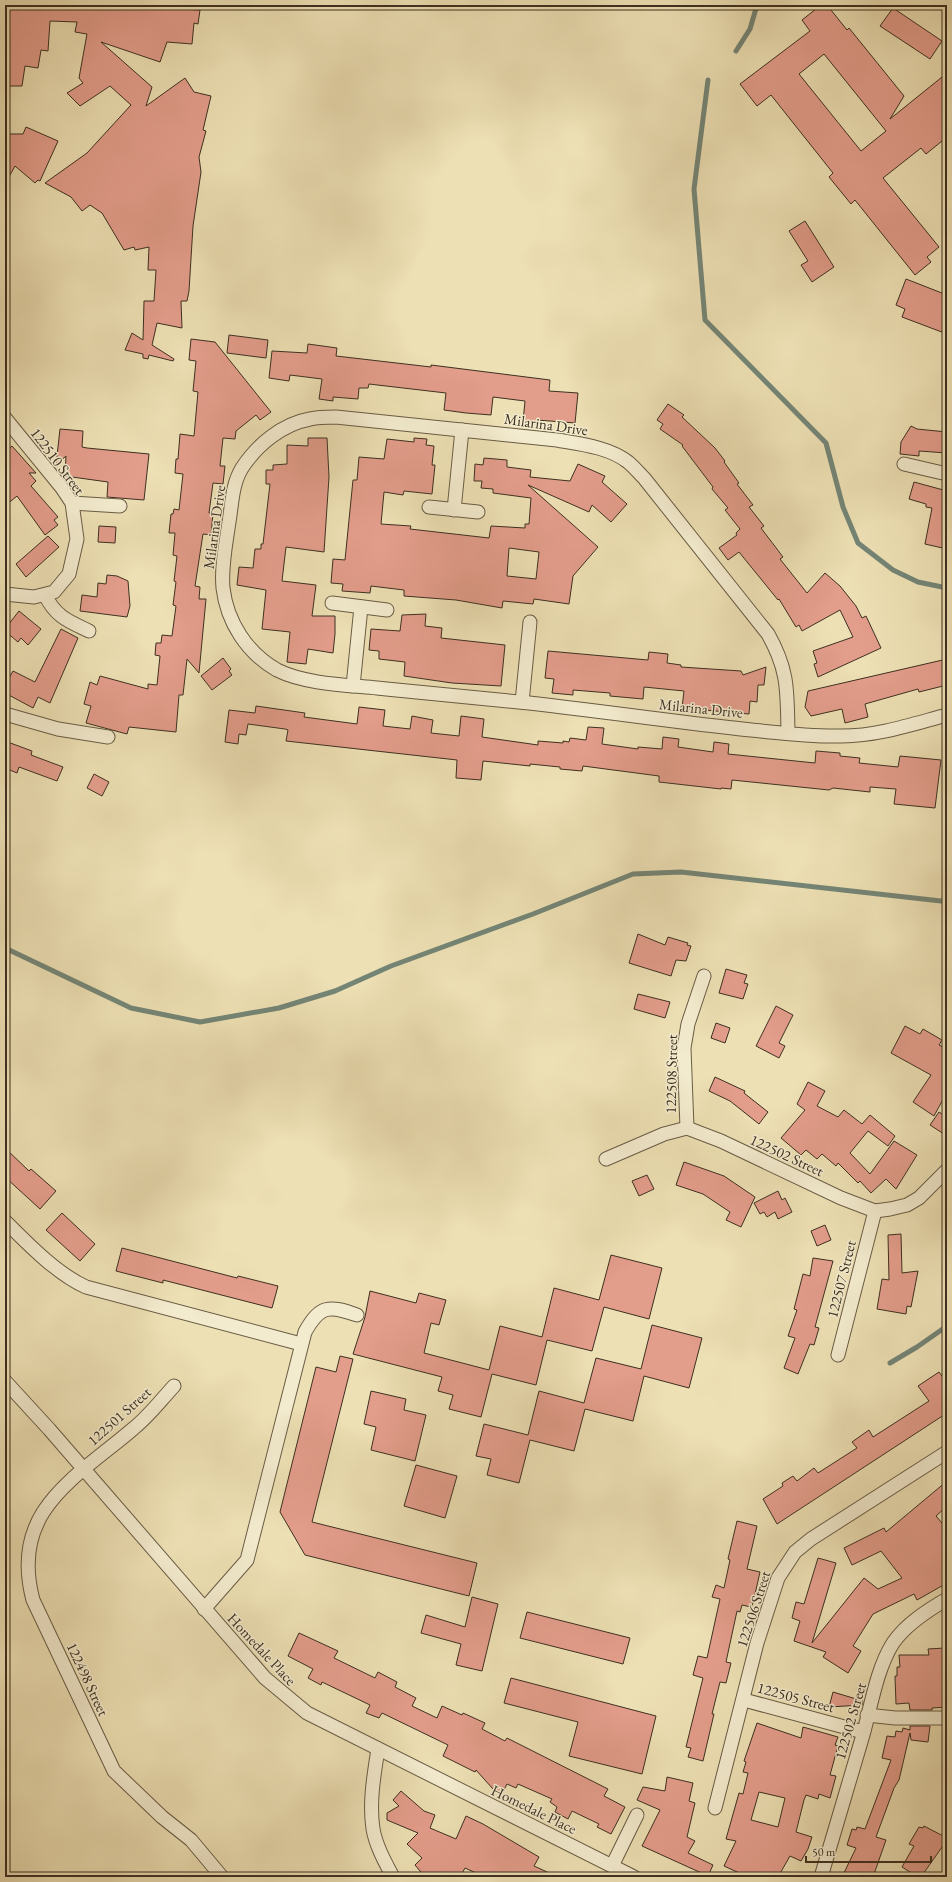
<svg xmlns="http://www.w3.org/2000/svg" width="952" height="1882" viewBox="0 0 952 1882" font-family="'EB Garamond',serif">
  <style>
    .lines { fill: none; stroke-linecap: round; stroke-linejoin: round }
    .stream { stroke: #748576; stroke-width: 5 }
    .building { fill: #e39d8b; stroke: #3d3020; fill-rule: evenodd }
    .street-casing { stroke: #695c45; stroke-width: 15 }
    .street { stroke: #f3ebce; stroke-width: 13 }
    .labels { text-anchor: middle; dominant-baseline: central; stroke-width: 3; stroke-linejoin: round; paint-order: stroke }
    .street-label { font-size: 15px; fill: #3d3020; stroke: #f3ebce }
  </style>
  <rect width="100%" height="100%" fill="#ede0b4"/>
  <filter id="stains"><feTurbulence type="fractalNoise" baseFrequency=".005" numOctaves="4"/><feColorMatrix values="0 0 0 0 .2 0 0 0 0 .09 0 0 0 0 .02 0 0 0 .5 -.17"/></filter>
  <radialGradient id="worn" r=".72"><stop offset=".6" stop-color="#630" stop-opacity="0"/><stop offset="1" stop-color="#630" stop-opacity=".3"/></radialGradient>
  <g class="lines">
    <g class="stream">
      <polyline points="736,51 750,29 757,5"/>
      <polyline points="708,80 694,189 705,320 826,443 843,507 858,543 893,570 918,582 947,588"/>
      <polyline points="5,948 131,1008 200,1022 279,1008 335,991 391,966 533,914 633,874 681,872 941,901 947,900"/>
      <polyline points="890,1363 917,1347 947,1326"/>
    </g>
  </g>
  <g class="building">
    <polygon points="7,5 123,5 153,9 153,7 200,10 198,24 194,23 192,44 167,42 160,62 101,42 152,87 146,106 185,78 194,92 211,96 203,130 206,131 199,157 201,172 193,226 189,291 187,301 181,301 182,328 157,323 152,345 174,359 173,361 149,355 148,359 143,358 143,354 125,350 132,333 143,340 144,301 154,301 156,270 148,270 149,247 135,250 134,247 124,250 102,213 90,205 82,211 71,197 45,183 87,153 131,105 110,86 80,106 67,93 83,83 79,78 87,34 75,32 77,22 50,21 48,51 41,50 38,68 25,66 22,86 5,86"/>
    <path d="M821,5h6l20,25 2,-2 55,68 -14,23 57,-46v64l-21,17 -5,-6 -38,30 56,69 -12,10 4,5 -16,13 -60,-75 -4,4 -22,-27 4,-4 -62,-78 -14,11 -17,-22 70,-53 -8,-11zM824,54l62,77 -25,20 -62,-77z"/>
    <polygon points="893,8 942,41 930,59 880,26"/>
    <polygon points="26,127 58,141 40,181 38,180 35,183 15,166 5,184 5,134 23,134"/>
    <polygon points="805,221 834,267 812,282 801,265 808,261 789,231"/>
    <polygon points="906,279 947,295 947,334 902,317 905,309 896,305"/>
    <polygon points="229,335 268,340 266,358 227,353"/>
    <polygon points="191,339 215,342 271,412 260,420 256,415 236,431 235,439 223,438 220,466 225,466 223,484 213,483 209,513 213,513 211,535 203,534 195,586 200,587 199,599 206,599 199,673 187,659 183,695 179,695 176,732 129,727 127,734 86,723 91,706 84,704 90,682 97,685 100,676 148,689 148,684 157,685 160,656 155,655 156,643 161,643 162,635 172,636 176,606 173,605 176,582 174,581 177,556 173,555 175,533 169,533 171,514 173,514 174,509 179,510 183,474 175,473 176,459 178,459 180,434 194,436 198,392 193,391 196,361 189,360"/>
    <polygon points="308,344 337,348 336,356 431,367 431,365 550,380 549,391 578,393 575,423 537,420 537,424 523,422 525,401 493,397 491,415 466,413 444,410 446,393 369,384 368,388 359,388 358,399 333,397 333,401 319,399 322,379 290,375 289,381 269,378 272,351 307,353"/>
    <polygon points="668,404 684,415 682,417 715,448 725,461 724,462 739,483 737,484 753,505 749,507 764,526 761,528 783,557 780,559 807,593 825,573 840,586 856,606 862,618 866,616 881,648 818,677 814,664 817,663 813,651 853,637 840,610 802,631 799,625 796,627 779,599 778,600 739,552 728,560 719,548 737,535 736,533 740,529 725,510 728,508 712,489 713,487 682,446 683,445 660,429 663,424 657,420"/>
    <polygon points="911,426 917,429 947,432 947,453 919,451 919,456 900,454 901,442"/>
    <polygon points="60,429 83,431 82,447 87,448 149,454 144,500 107,497 108,482 65,476 66,456 56,465"/>
    <polygon points="308,438 327,438 329,477 324,552 286,547 282,581 316,585 312,616 335,616 335,634 333,653 308,649 306,664 287,662 290,632 262,629 266,590 237,585 239,567 253,568 255,549 261,549 261,544 263,544 270,484 266,484 266,470 273,470 273,465 287,464 287,445 308,446"/>
    <path d="M414,438l13,1 -1,6 8,1 -2,19h3l-3,29 -28,-3 -1,4 -19,-3 -3,32 30,2 -1,3 79,9 2,-12 34,2v-4h4l2,-26 -38,-5v-4l-12,-1 1,-7h-8l1,-17 8,1 1,-7 23,2v7l24,3 -1,7 40,4 8,-17 27,12 -3,6 25,22 -16,18 -19,-17 -3,7 -61,-27 70,62 -25,29 -4,28 -35,-5 -1,5 -30,-3 -1,7 -46,-8 -52,-4v-6l-33,-4 -1,7 -28,-2 1,-7 -12,-1 2,-24 12,1 8,-80h4l2,-23 25,2 3,-20 27,3zM509,548l30,4 -3,27 -29,-3z"/>
    <polygon points="12,446 36,473 29,473 36,481 31,486 58,517 54,520 58,525 45,535 17,496 5,506 5,452"/>
    <polygon points="914,482 947,491 947,549 925,544 932,508 926,507 926,504 909,499"/>
    <polygon points="99,526 116,527 115,543 98,542"/>
    <polygon points="48,536 59,547 26,577 16,564"/>
    <polygon points="107,575 117,576 128,581 130,606 127,617 80,611 82,595 97,597 98,583 106,584"/>
    <polygon points="19,611 41,629 28,645 21,638 18,642 5,631 5,629"/>
    <polygon points="426,614 425,626 442,628 441,638 505,645 501,686 452,683 404,676 405,662 379,659 379,651 369,650 371,629 400,631 402,615"/>
    <polygon points="61,629 78,638 50,703 38,697 33,708 5,693 5,685 13,671 35,682"/>
    <polygon points="548,651 648,660 649,652 668,654 667,663 681,665 681,667 741,671 743,675 766,667 764,685 758,685 757,702 750,701 749,714 682,708 684,691 644,687 643,699 610,696 610,693 573,690 573,695 552,693 554,679 545,678"/>
    <polygon points="223,658 231,669 229,671 232,675 212,690 201,676"/>
    <polygon points="947,659 947,685 919,692 918,689 865,704 868,717 845,723 842,709 811,716 805,707 808,691"/>
    <polygon points="256,706 305,713 304,717 357,724 359,707 385,710 383,726 410,729 412,716 433,720 431,733 459,736 461,716 484,719 482,737 538,745 538,741 563,743 563,741 569,742 570,738 586,740 588,727 604,728 602,744 638,749 638,747 662,749 663,737 679,739 678,747 713,752 714,742 729,744 728,754 815,763 816,751 840,753 840,756 860,758 859,763 898,767 900,756 941,760 935,808 894,804 896,789 870,787 870,792 833,788 829,790 732,780 731,789 721,788 721,789 659,782 659,776 583,766 582,771 560,769 560,767 530,764 530,766 483,761 481,780 456,778 457,760 286,741 288,730 285,729 248,724 246,735 239,734 238,744 225,742 229,710 255,713"/>
    <polygon points="5,741 32,751 31,755 63,767 57,781 19,767 17,773 5,768"/>
    <polygon points="94,774 109,782 102,796 87,788"/>
    <polygon points="638,934 665,945 668,937 688,943 687,945 691,946 686,961 676,960 671,976 629,963"/>
    <polygon points="726,969 747,975 744,983 748,984 743,999 719,993"/>
    <polygon points="638,994 670,1002 665,1018 634,1009"/>
    <polygon points="776,1006 793,1015 779,1043 785,1046 779,1058 756,1046"/>
    <polygon points="716,1023 730,1028 725,1043 711,1038"/>
    <polygon points="905,1026 920,1034 923,1029 942,1040 939,1045 947,1049 947,1092 934,1116 913,1102 931,1075 891,1053"/>
    <polygon points="715,1077 745,1091 744,1093 768,1112 759,1124 730,1101 709,1091"/>
    <polygon points="808,1082 825,1091 817,1106 838,1117 844,1110 862,1124 870,1115 895,1136 888,1146 868,1131 850,1153 870,1174 894,1141 917,1155 896,1189 886,1179 871,1193 860,1181 858,1183 838,1163 836,1166 822,1154 817,1159 806,1150 801,1155 781,1138 805,1110 797,1104"/>
    <polygon points="939,1112 947,1117 947,1136 930,1125"/>
    <polygon points="5,1148 29,1171 31,1169 56,1191 40,1209 5,1177"/>
    <polygon points="684,1162 724,1176 755,1197 741,1227 726,1220 730,1212 703,1194 676,1185"/>
    <polygon points="647,1175 654,1189 639,1196 632,1181"/>
    <polygon points="778,1191 782,1200 785,1198 792,1212 778,1219 775,1212 767,1217 764,1212 760,1214 754,1203"/>
    <polygon points="62,1213 95,1244 80,1261 46,1230"/>
    <polygon points="825,1225 831,1240 817,1246 811,1231"/>
    <polygon points="901,1234 902,1273 918,1271 911,1307 907,1306 906,1314 877,1309 882,1279 889,1280 888,1235"/>
    <polygon points="122,1248 237,1278 238,1276 278,1286 272,1308 163,1280 163,1283 116,1271"/>
    <polygon points="611,1255 662,1268 649,1319 604,1307 592,1351 547,1340 536,1385 492,1374 481,1417 449,1409 453,1395 438,1391 442,1377 353,1354 365,1317 370,1291 416,1303 419,1293 446,1300 439,1325 431,1323 424,1353 489,1370 500,1326 542,1337 554,1288 599,1300"/>
    <polygon points="813,1258 833,1261 815,1327 819,1328 814,1345 810,1344 798,1374 784,1368 795,1338 788,1336 797,1310 794,1309 803,1274 810,1276"/>
    <polygon points="652,1325 702,1338 689,1388 644,1376 633,1421 585,1409 574,1451 530,1440 519,1483 487,1475 491,1459 476,1456 484,1424 528,1435 539,1391 584,1403 596,1358 641,1369"/>
    <polygon points="340,1356 353,1359 312,1522 477,1563 469,1596 305,1555 280,1512 316,1367 336,1372"/>
    <polygon points="939,1372 947,1383 947,1413 777,1524 763,1499 783,1486 782,1483 793,1476 797,1481 814,1468 818,1473 857,1448 852,1442 869,1430 873,1437 929,1401 918,1386"/>
    <polygon points="371,1391 406,1399 404,1410 426,1415 415,1461 371,1450 376,1427 364,1424"/>
    <polygon points="416,1465 457,1476 445,1518 404,1506"/>
    <polygon points="947,1481 947,1506 936,1516 947,1529 947,1583 917,1600 914,1594 873,1614 853,1646 861,1651 848,1673 823,1657 826,1652 794,1641 800,1621 792,1618 796,1602 804,1604 818,1558 836,1563 812,1643 864,1578 878,1589 902,1578 881,1551 852,1565 844,1548 884,1528 886,1532"/>
    <polygon points="737,1521 757,1526 747,1569 760,1572 753,1603 751,1607 742,1605 740,1612 737,1611 726,1662 731,1663 726,1683 720,1682 712,1714 714,1714 703,1761 688,1757 691,1748 686,1747 703,1678 693,1675 698,1656 707,1658 720,1599 712,1597 716,1585 724,1588 730,1560 728,1559"/>
    <polygon points="472,1597 498,1604 482,1671 456,1665 461,1644 421,1633 426,1615 465,1627"/>
    <polygon points="527,1612 630,1638 623,1664 520,1638"/>
    <polygon points="299,1633 338,1651 334,1658 375,1678 378,1672 397,1682 395,1687 416,1698 412,1706 437,1718 442,1706 462,1715 463,1713 485,1723 482,1729 505,1741 507,1738 608,1789 604,1796 625,1807 611,1834 597,1827 599,1824 572,1811 568,1819 555,1812 557,1807 550,1802 552,1799 518,1784 516,1788 507,1784 502,1794 493,1789 476,1770 475,1772 443,1756 448,1745 382,1713 379,1718 366,1713 370,1705 322,1682 321,1685 308,1678 313,1669 288,1656"/>
    <polygon points="945,1648 947,1707 932,1708 932,1710 910,1710 909,1703 896,1704 895,1676 897,1676 897,1667 900,1667 899,1655 929,1655 928,1649"/>
    <polygon points="511,1678 656,1716 642,1774 569,1756 578,1722 504,1703"/>
    <polygon points="833,1692 863,1701 862,1705 829,1707"/>
    <path d="M757,1723l44,15 2,-11 35,10 -3,8 3,1 -8,29 6,1 -6,22 -11,-4 -1,5 -12,-4 -2,5 -8,32 16,5 -4,12 -7,12 -11,-5 -12,21h-30l-24,-11 12,-25 -10,-2 13,-46 4,1 5,-21 -5,-1 3,-10 -2,-1zM759,1792l26,6 -7,29 -27,-7z"/>
    <polygon points="910,1726 930,1726 928,1742 911,1740 910,1733 899,1780 894,1788 876,1837 886,1840 873,1877 842,1877 856,1848 847,1845 852,1829 856,1830 857,1827 865,1829 891,1760 882,1758 887,1736 895,1737 896,1731 902,1732 903,1728 910,1730"/>
    <polygon points="667,1777 693,1783 689,1801 695,1803 687,1837 695,1841 688,1853 713,1865 708,1876 642,1846 660,1810 637,1800 643,1787 665,1791"/>
    <polygon points="401,1791 424,1811 435,1815 430,1828 456,1839 466,1816 483,1824 539,1857 534,1866 558,1877 485,1877 465,1868 460,1877 425,1877 415,1865 422,1858 407,1844 418,1833 387,1820 387,1813 399,1806 393,1800"/>
    <polygon points="924,1826 947,1838 947,1840 921,1877 918,1877 902,1867 914,1846 909,1844 919,1827 923,1828"/>
  </g>
  <g class="lines">
    <g class="street-casing">
      <g id="street">
        <polyline points="5,418 62,488 72,503 77,539 69,574 54,592 34,597 5,594"/>
        <polyline points="904,464 947,474"/>
        <polyline points="72,503 120,506"/>
        <polyline points="429,507 478,512"/>
        <polyline points="454,510 462,430"/>
        <path d="M45,595c11,22 23,26 44,36"/>
        <polyline points="332,603 387,610"/>
        <polyline points="353,686 361,607"/>
        <polyline points="522,702 530,622"/>
        <polyline points="5,714 58,729 108,737"/>
        <path d="M788,733c-1,-41 1,-62 -20,-99l-124,-156c-5,-5 -10,-11 -16,-16 -19,-15 -48,-18 -71,-22l-221,-23c-9,0 -18,0 -26,2 -28,5 -53,26 -68,49 -10,16 -10,36 -13,54 -3,21 -8,45 -6,66 4,34 24,65 54,82 28,14 69,15 100,18 47,5 94,9 142,14 77,8 154,20 232,28 30,3 61,7 91,6 36,0 71,-12 105,-21"/>
        <polyline points="687,1128 684,1048 688,1024 704,976"/>
        <polyline points="606,1159 664,1134 687,1128 721,1141 841,1198 875,1211 890,1209 907,1205 919,1198 947,1170"/>
        <path d="M5,1221c23,23 52,53 81,66l215,57"/>
        <polyline points="838,1355 875,1211"/>
        <polyline points="5,1381 49,1429 265,1678 307,1713 634,1877"/>
        <path d="M174,1386c-13,14 -25,30 -40,42 -58,50 -125,82 -101,172l81,171 48,46 29,23 31,37"/>
        <path d="M204,1609l43,-49 58,-228c15,-27 24,-27 52,-17"/>
        <polyline points="744,1700 863,1732"/>
        <polyline points="867,1715 895,1718 947,1718"/>
        <path d="M378,1749c-4,26 -9,53 -5,80 3,17 12,33 20,48"/>
        <polyline points="715,1808 757,1643 778,1578 795,1552 811,1539 947,1452"/>
        <polyline points="612,1866 637,1815"/>
        <path d="M821,1877c14,-47 28,-95 42,-142 8,-29 14,-67 30,-92 13,-19 35,-33 54,-44"/>
      </g>
    </g>
    <use href="#street" class="street"/>
  </g>
  <g class="labels">
    <g class="street-label">
      <text transform="translate(546 424) rotate(8)">Milarina Drive</text>
      <text transform="translate(58 461) rotate(53)">122510 Street</text>
      <text transform="translate(214 527) rotate(-82)">Milarina Drive</text>
      <text transform="translate(701 708) rotate(6)">Milarina Drive</text>
      <text transform="translate(671 1074) rotate(-89)">122508 Street</text>
      <text transform="translate(787 1155) rotate(25)">122502 Street</text>
      <text transform="translate(841 1279) rotate(-76)">122507 Street</text>
      <text transform="translate(119 1416) rotate(-42)">122501 Street</text>
      <text transform="translate(753 1609) rotate(-72)">122506 Street</text>
      <text transform="translate(262 1649) rotate(47)">Homedale Place</text>
      <text transform="translate(88 1679) rotate(65)">122498 Street</text>
      <text transform="translate(796 1697) rotate(15)">122505 Street</text>
      <text transform="translate(850 1721) rotate(-74)">122502 Street</text>
      <text transform="translate(534 1809) rotate(26)">Homedale Place</text>
    </g>
  </g>
  <rect width="952" height="1882" fill="none" stroke="#ede0b4" stroke-width="20"/>
  <rect x="6" y="6" width="940" height="1870" fill="none" stroke="#3d3020" stroke-width="2"/>
  <rect x="10" y="10" width="932" height="1862" fill="none" stroke="#3d3020"/>
  <path d="M806 1856v6h125v-6" fill="none" stroke="#3d3020" stroke-width="2"/>
  <text x="812" y="1856" font-size="12" fill="#3d3020" stroke="#f3ebce" stroke-width="3" paint-order="stroke">50 m</text>
  <rect width="100%" height="100%" filter="url(#stains)"/>
  <rect width="100%" height="100%" fill="url(#worn)"/>
</svg>
